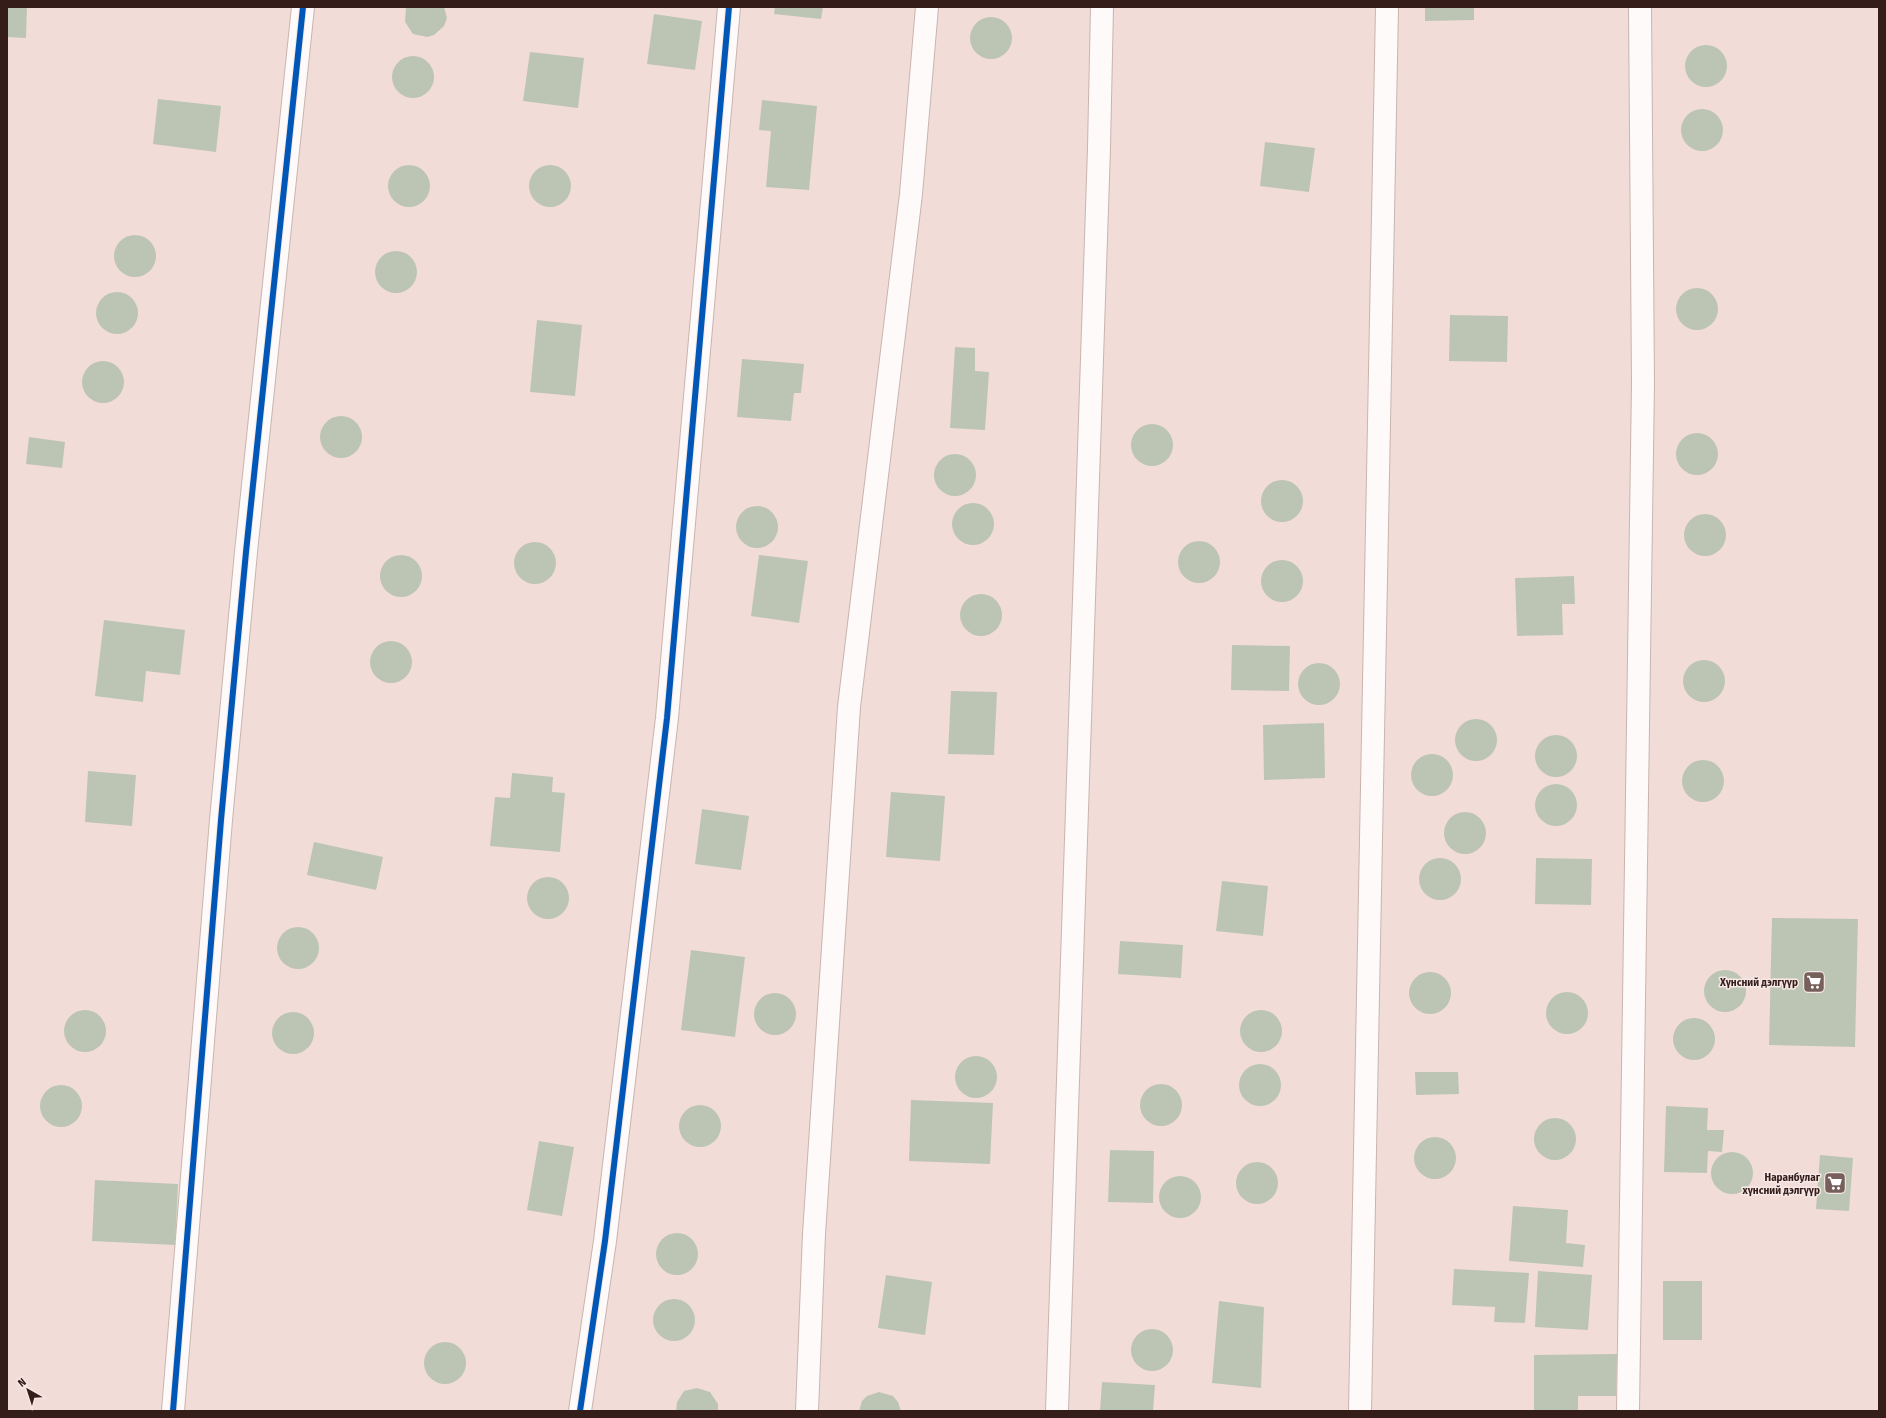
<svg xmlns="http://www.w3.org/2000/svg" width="1886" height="1418" viewBox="0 0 1886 1418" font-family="'Fira Sans Condensed',sans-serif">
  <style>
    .building { fill: #bcc5b4 }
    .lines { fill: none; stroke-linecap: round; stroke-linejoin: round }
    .street-casing { stroke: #c9b4b0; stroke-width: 24 }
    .street { stroke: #fdfaf9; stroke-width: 22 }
    .cycleway-casing { stroke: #f6e8e6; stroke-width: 8 }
    .cycleway { stroke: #0057b8; stroke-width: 6 }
    .labels { text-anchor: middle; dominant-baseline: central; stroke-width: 3; stroke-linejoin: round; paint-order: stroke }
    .poi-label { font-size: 11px; font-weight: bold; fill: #351d1a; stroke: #f6e8e6; text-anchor: end }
  </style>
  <rect width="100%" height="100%" fill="#f2dcd8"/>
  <g class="building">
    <polygon points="7,7 27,7 26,38 7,37"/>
    <polygon points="406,7 444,7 447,18 444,26 434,35 427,37 413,34 405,22"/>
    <polygon points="775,7 823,7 821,19 774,14"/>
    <polygon points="1425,7 1474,7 1474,20 1425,21"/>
    <polygon points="654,14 702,21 695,70 647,64"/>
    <circle cx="991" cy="38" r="21"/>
    <circle cx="1706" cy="66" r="21"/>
    <polygon points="530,52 584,58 578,108 523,101"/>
    <circle cx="413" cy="77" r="21"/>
    <polygon points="158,99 221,106 216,152 153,144"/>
    <polygon points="762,100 817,106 809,190 766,187 771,131 759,130"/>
    <circle cx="1702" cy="130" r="21"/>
    <polygon points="1265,142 1315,148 1309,192 1260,186"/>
    <circle cx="409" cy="186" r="21"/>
    <circle cx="550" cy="186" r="21"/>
    <circle cx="135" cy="256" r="21"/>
    <circle cx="396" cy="272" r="21"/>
    <circle cx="1697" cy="309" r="21"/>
    <circle cx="117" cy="313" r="21"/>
    <polygon points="1450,315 1508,316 1507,362 1449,361"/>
    <polygon points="537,320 582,325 575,396 530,392"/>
    <polygon points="955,347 975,348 975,371 989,372 985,430 950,428"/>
    <polygon points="742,359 804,364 801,393 794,393 791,421 737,417"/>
    <circle cx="103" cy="382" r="21"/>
    <circle cx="341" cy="437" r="21"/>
    <circle cx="1152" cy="445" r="21"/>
    <circle cx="1697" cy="454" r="21"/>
    <polygon points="29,437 65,442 62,468 26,464"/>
    <circle cx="955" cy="475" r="21"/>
    <circle cx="1282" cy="501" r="21"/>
    <circle cx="973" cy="524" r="21"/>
    <circle cx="757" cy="527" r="21"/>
    <circle cx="1705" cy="535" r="21"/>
    <circle cx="1199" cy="562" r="21"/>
    <circle cx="535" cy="563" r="21"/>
    <circle cx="401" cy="576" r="21"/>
    <polygon points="759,555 808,561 799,623 751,616"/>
    <circle cx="1282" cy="581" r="21"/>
    <polygon points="1574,576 1575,604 1562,604 1563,635 1517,636 1515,578"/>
    <circle cx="981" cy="615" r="21"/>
    <polygon points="104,620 185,630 180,675 146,671 143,702 95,696"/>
    <circle cx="391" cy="662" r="21"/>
    <polygon points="1232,645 1290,646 1289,691 1231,690"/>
    <circle cx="1704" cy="681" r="21"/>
    <circle cx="1319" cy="684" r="21"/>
    <polygon points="951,691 997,692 994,755 948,754"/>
    <circle cx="1476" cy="740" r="21"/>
    <polygon points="1324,723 1325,778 1264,780 1263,725"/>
    <circle cx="1556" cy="756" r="21"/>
    <circle cx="1432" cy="775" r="21"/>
    <circle cx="1703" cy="781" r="21"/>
    <polygon points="88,771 136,775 132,826 85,822"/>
    <polygon points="512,773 553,777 552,792 565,793 560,852 490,846 495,797 510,798"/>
    <circle cx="1556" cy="805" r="21"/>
    <polygon points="891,792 945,796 940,861 886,857"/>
    <polygon points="702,809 749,816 741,870 695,864"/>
    <circle cx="1465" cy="833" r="21"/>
    <polygon points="314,842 383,857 376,890 307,875"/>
    <circle cx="1440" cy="879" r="21"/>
    <polygon points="1536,858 1592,859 1591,905 1535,904"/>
    <circle cx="548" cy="898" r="21"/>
    <polygon points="1222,881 1268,886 1263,936 1216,931"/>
    <polygon points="1772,918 1858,919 1855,1047 1769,1045"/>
    <circle cx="298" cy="948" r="21"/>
    <polygon points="1120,941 1183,945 1181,978 1118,974"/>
    <polygon points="691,950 745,957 735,1037 681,1030"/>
    <circle cx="1725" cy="991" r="21"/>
    <circle cx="1430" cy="993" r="21"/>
    <circle cx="1567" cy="1013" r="21"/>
    <circle cx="775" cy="1014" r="21"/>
    <circle cx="1261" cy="1031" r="21"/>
    <circle cx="85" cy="1031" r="21"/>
    <circle cx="293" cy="1033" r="21"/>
    <circle cx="1694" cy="1039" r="21"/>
    <circle cx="976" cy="1077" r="21"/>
    <circle cx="1260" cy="1085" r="21"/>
    <polygon points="1415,1072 1458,1072 1459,1094 1416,1095"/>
    <circle cx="1161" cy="1105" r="21"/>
    <circle cx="61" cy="1106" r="21"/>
    <polygon points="911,1100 993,1103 990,1164 909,1161"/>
    <circle cx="700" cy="1126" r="21"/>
    <polygon points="1666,1106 1708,1108 1707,1130 1724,1130 1722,1152 1708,1151 1707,1173 1664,1172"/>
    <circle cx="1555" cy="1139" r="21"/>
    <circle cx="1435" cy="1158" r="21"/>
    <polygon points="539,1141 574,1147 562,1216 527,1210"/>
    <polygon points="1110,1150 1154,1151 1153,1203 1108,1202"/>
    <circle cx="1732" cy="1173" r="21"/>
    <polygon points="1820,1155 1853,1158 1849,1211 1816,1209"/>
    <circle cx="1257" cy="1183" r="21"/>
    <circle cx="1180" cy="1197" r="21"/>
    <polygon points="95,1180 178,1184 175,1245 92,1241"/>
    <polygon points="1513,1206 1568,1210 1566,1243 1585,1245 1583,1267 1509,1261"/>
    <circle cx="677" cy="1254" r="21"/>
    <polygon points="1454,1269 1529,1273 1525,1323 1494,1322 1495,1307 1452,1305"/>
    <polygon points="1538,1271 1592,1275 1588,1330 1535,1327"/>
    <polygon points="886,1275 932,1282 925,1335 878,1328"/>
    <rect x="1663" y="1281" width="39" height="59"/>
    <circle cx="674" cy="1320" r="21"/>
    <polygon points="1219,1301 1264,1307 1261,1388 1212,1383"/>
    <circle cx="1152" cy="1350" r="21"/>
    <circle cx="445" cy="1363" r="21"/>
    <polygon points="1617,1354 1616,1396 1578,1396 1578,1411 1534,1411 1534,1355"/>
    <polygon points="1102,1382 1155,1385 1153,1411 1100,1411"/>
    <polygon points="697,1388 710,1392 718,1404 718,1411 676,1411 677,1402 684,1391"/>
    <polygon points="879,1392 893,1396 898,1402 901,1411 859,1411 862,1401 867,1396"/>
  </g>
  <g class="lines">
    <g class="street-casing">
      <g id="street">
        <polyline points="173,1411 221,820 246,552 303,7"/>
        <polyline points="580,1411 605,1241 667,718 729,7"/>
        <polyline points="807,1411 814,1234 849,707 911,194 927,7"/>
        <polyline points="1057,1411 1099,148 1102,7"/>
        <polyline points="1360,1411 1387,7"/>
        <polyline points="1628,1411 1643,383 1640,7"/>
      </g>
    </g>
    <use href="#street" class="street"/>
    <g class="cycleway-casing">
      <g id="cycleway">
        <polyline points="173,1411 221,820 246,552 303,7"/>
        <polyline points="580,1411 605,1241 667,718 729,7"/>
      </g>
    </g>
    <use href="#cycleway" class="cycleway"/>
  </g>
  <defs>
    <g id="supermarket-square" transform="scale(1.15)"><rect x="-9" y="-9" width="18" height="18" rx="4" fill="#77605c" stroke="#f6e8e6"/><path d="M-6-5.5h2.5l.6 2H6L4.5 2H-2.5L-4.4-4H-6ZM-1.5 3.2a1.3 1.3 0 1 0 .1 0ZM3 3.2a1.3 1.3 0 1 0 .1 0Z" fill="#fff"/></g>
  </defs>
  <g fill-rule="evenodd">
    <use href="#supermarket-square" x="1814" y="982"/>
    <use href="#supermarket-square" x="1835" y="1183"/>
  </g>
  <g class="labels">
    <g class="poi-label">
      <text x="1798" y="982">Хүнсний дэлгүүр</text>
      <text x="1820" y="1177">Наранбулаг<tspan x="1820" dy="13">хүнсний дэлгүүр</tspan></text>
    </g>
  </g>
  <rect width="1886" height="1418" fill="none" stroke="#351d1a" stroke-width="16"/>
  <g transform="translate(28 1390) rotate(321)" stroke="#f6e8e6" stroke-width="3" paint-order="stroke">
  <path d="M0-3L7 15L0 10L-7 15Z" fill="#351d1a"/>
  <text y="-6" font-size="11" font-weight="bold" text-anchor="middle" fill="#351d1a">N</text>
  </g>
</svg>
